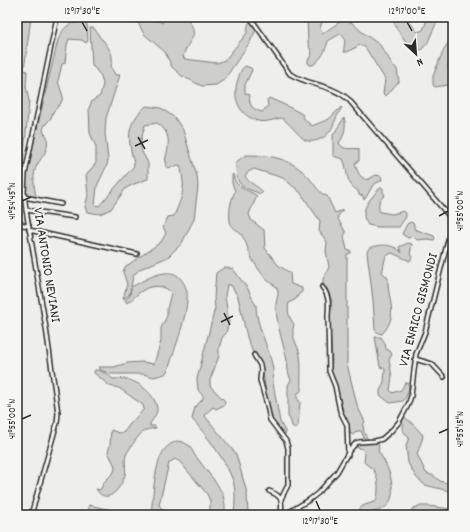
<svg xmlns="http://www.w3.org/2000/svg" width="470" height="532" viewBox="0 0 470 532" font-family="Dekko,sans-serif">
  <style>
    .green { fill: #cececa; stroke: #7c7c7a }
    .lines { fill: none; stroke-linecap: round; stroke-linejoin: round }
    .minor-casing { stroke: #2b2b2b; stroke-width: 6 }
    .minor { stroke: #f6f6f2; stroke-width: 3 }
    .ticks { fill: none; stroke: #2b2b2b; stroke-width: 1.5 }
    .labels { text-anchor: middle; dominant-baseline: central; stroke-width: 3.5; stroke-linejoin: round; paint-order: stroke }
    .street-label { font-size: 14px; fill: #2b2b2b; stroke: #f6f6f2 }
    .neatline { fill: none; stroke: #2b2b2b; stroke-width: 1.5 }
    .ticks-label { font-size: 10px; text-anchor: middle; fill: #2b2b2b }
  </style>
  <rect width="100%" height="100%" fill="#eeeeea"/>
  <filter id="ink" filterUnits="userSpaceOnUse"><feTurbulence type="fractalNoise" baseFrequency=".025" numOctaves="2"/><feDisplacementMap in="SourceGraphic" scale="8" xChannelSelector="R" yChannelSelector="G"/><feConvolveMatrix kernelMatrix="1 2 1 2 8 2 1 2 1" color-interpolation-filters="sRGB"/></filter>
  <g filter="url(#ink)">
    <g class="green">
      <polygon points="17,17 31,17 24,70 27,71 26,86 29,101 20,198 17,201"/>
      <path d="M135,17h19l3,3 5,3 6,-6h18c16,21 2,20 -3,40l2,2 32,4 8,-3 22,-27 1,-8 2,-4h2l4,6v3l-6,12 -26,38 -8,5 -14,1 -20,-10 -10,-9 -7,-15 -21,-18z"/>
      <path d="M307,17h17l-4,11 2,6 19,-13 10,1 11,10 18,13 13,20 4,4 2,13c-6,4 -8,10 -13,14l-3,-2 2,-15 -20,-32 -5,-2 -13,7h-3c-1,-8 4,-14 -4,-18l-12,7c-3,11 -6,17 -15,24h-3l-2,-2v-3l4,-6 -4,-11z"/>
      <path d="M393,17h14l9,14 2,1 5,-2 5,-13h11l-12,27 -6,6 -6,1c-7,-6 -22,-24 -22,-34z"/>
      <path d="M83,22l4,2 1,17 -2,2 -4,-3 -13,-1 -2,6 -2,18 -3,1 -4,17 5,16 -2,6 -8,9 -2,6 -6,7 -2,4 1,4 3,3c2,15 -3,17 -10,29 -5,9 -3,22 -1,31l-1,2 -9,-1 -1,-2 1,-21 32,-134c6,-14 10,-17 25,-18z"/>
      <path d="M90,28h4l7,11 2,1c6,9 12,15 8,26l4,9h5l-14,43 -1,15 3,27 -1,5 -10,21 -2,19 4,1 35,-40c0,-5 -2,-10 -3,-15 -4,-21 0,-31 15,-45l15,2 14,10 8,12 14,46 1,10 -4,33 -12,24 -14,14 -28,12 -7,7 -2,11c11,-5 26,-16 40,-14 9,1 15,12 16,20 2,19 -13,58 -19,77l-3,4 -11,3 -11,-3h-33l-11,-5v-2h15l13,-4 15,-1 12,2 7,-23v-13l6,-12v-7l4,-16c-5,-8 -19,-8 -26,-4 -6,3 -12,10 -18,14l-2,-3 5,-4 1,-8 -2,7 -6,4 4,-15 -4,-12 2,-5 36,-25 5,-9 -3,-6 5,-10 6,-1c9,-22 12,-26 6,-51l-13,3 -2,-3h1l1,-3 -2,-1c4,-16 7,-28 -8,-38l-12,2 -5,19 2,8 6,11v16l-14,5 -8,4 -15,21 -11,5 -13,-2 -2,-5 3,-12 -2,-20 10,-12v-16l-6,-14 -1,-25 3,-7 8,-5 3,-12 -2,-8 -9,-11z"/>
      <polygon points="453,36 453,56 450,59 448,67 449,71 453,76 453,90 448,85 435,87 433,85 433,76 439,61 444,49"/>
      <path d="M245,66l6,2 1,2 -7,15v8l5,2c-2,10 3,15 12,17l6,-6 -1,-6 2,-2 18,8 15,8 3,6 7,6 17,-7 12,-12 1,1c-6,7 -7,16 -12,23 -4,7 -17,13 -25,9 -6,-4 -16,-17 -23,-22 -8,1 -16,5 -24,3 -20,-6 -26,-24 -20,-42 2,-5 2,-9 7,-13z"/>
      <path d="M344,118c3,7 0,19 -5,25 5,9 12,4 20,6v12l-4,2c2,8 4,14 12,17l9,-5 5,1 1,4 -9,5 -8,14 -1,1 -1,-4 -4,-1 -1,-4c-14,-9 -9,-19 -15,-32l-10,-3v-21z"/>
      <path d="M246,155c25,0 46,3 63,23 6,6 10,16 18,18l8,17 8,-3 -5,6v3l8,14 -2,3 3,14 4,1v2l-4,1v110l10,41 8,17 -2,3 1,7 4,8h-3l-4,-9h-4l-4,4 -3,-2 -1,-9 -5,-10 -7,-26 -6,-18 1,-9 -3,-48 3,-5 -2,-3 2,-4 -5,-13 -4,-2v-7l6,-12 -3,-16 1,-9 -8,-11 1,-10 -20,-29 -17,-14 -29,-9 -6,3 -3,4c4,8 12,9 18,16l-2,2c-21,-8 -25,-7 -25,-32z"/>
      <path d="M233,174c3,16 13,14 24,22l-8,18 2,6 13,10 1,18 13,17 12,8 1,11 11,4v4l-3,2 -3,5 -7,4c-2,8 0,15 5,21 -4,13 4,20 6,31 2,11 0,24 1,36l-4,3v4l3,4 -2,24 -3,2 -3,-2 -2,-7 -2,-2v-32l3,-5c-4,-8 -3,-16 -5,-24 -4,-16 -9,-31 -10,-48 -1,-7 3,-12 2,-17 -2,-7 -9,-8 -13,-13 -5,-7 -13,-17 -16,-26 -4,-12 -6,-19 -18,-26 -3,-12 -1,-24 4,-35l-3,-8v-8z"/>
      <path d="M380,188h3v4l2,3c-6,5 -8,10 -5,17l12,2 12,-3 2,2v4l-7,10h-21l-10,-2c-2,-3 -4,-7 -4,-9 -1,-11 10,-21 16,-28z"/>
      <polygon points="411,222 414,224 414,229 434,236 435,238 434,240 427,239 417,240 413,236 408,238 402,234 407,224"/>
      <path d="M408,243l4,1 -2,10 2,3 -2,4 -18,-8 -6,3c-2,5 -2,11 -4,16l6,6c-1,23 12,36 -6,56l-4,-1 -3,-3 -2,-30 -6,-48 2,-4c12,-4 24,-5 33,5l-3,-6z"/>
      <path d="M225,267l8,2 15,20 6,13 2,3c0,26 21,54 17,78l7,39 6,11 -3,2 -12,-14 -9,-53 -7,-10 -8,-21 -9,-40 -7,-12h-4l-2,11 4,26 -3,11 -4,5 -3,10v8l-9,24v6l15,15 -1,4 -8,4 -3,-2 -9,8 32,39 11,39 1,22h-14c1,-11 2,-24 -1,-34 -6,-19 -28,-48 -41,-62l3,-12 8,-8v-3l-5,-6 -1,-11 18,-71 -1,-10 2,-25z"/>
      <path d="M375,337h6l4,6 1,6 4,2 2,3 -3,6 3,17 -2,13 2,3 9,-3 4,-7h3c2,6 -1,13 -5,18l-13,2 -10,-8v-4l4,-9 1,-13 -5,-2z"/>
      <path d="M95,370c6,0 14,5 18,9 4,0 9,-1 12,0 14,2 32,17 32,31 0,4 -5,10 -7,14v2h5l1,2c-4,1 -9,1 -12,3 -5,3 -14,17 -17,22 -4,7 0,15 -2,22 -4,13 -18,32 -29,14l4,1 5,-9 9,-9 1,-4 -1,-4 -6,-12 2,-7 1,-15 8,3 5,-1 6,-8 14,-15 -1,-4 -24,-17 -9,-2 -16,-13v-1z"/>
      <path d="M404,417c7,4 13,12 19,18l-1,5 -5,14 9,19 8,3 6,5 13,4v7l-28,-7 -9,-8 -8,-14 -2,-18 3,-7 -6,-7v-8l-2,-2z"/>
      <path d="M177,441l6,1 7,4 4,8 23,30 6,11 2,10v10h-15v-14l-3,-7 -27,-32 -5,-3 -6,4 -10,42 8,10h-16c2,-16 3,-55 15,-67 2,-3 7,-5 11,-7z"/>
      <path d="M378,442l1,7 -1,2c13,17 27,58 -6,61l2,3h-15c-2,-11 10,-10 17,-14 3,-8 3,-23 -2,-30 -2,-4 -8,-6 -10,-9l1,-8 -2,-5 -7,-2v-1l3,-3z"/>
      <path d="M89,505l22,5 7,5c-9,0 -26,3 -30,-7z"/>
      <polygon points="419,506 429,506 450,509 453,510 453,515 410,515 412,509"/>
    </g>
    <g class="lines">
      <g class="minor-casing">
        <g id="minor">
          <path d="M250,17l40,57c18,11 42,11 58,25l96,111 5,6 3,8 -27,108 -9,22 -5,42 -3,9 -9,17 -8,9 -9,8 -7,2 -16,1 -3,1 -7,8 -12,21 -19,21 -9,7 -25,15"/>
          <polyline points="24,197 61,204"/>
          <polyline points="26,210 75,217"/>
          <polyline points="17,220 23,225 29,226"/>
          <polyline points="29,230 137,254"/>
          <path d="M322,287c7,8 7,17 6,28l1,56 6,15 5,25 7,14 1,30"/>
          <polyline points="254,355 260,365 261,371 260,380 267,405 270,420 286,441 288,448 288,485 281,499"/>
          <polyline points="415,359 432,364 444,377"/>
          <path d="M269,491c15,6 13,10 12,24"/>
          <polyline points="31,515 57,423 58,413 46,328 26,210 24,192 25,174 57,17"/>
        </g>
      </g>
      <use href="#minor" class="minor"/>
    </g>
  </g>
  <path class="ticks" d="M82,22l5,9M407,22l5,9M138,137l7,12M135,146l13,-6M22,201l9,-4M439,216l9,-5M224,313l6,12M221,322l12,-6M22,419l9,-4M439,433l9,-4M316,501l4,9"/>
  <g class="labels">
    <g class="street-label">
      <text transform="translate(46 265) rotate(81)">VIA ANTONIO NEVIANI</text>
      <text transform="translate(419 310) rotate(-75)">VIA ENRICO GISMONDI</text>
    </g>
  </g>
  <rect width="470" height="532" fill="none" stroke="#f6f6f2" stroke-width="44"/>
  <g transform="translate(416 54) rotate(154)" stroke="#f6f6f2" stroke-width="3" paint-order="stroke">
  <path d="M0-3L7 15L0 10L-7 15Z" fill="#2b2b2b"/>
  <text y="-6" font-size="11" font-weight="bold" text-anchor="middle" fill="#2b2b2b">N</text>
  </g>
  <rect x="22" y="22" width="426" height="488" class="neatline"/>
  <g class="ticks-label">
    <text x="82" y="14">12°17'30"E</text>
    <text x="407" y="14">12°17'00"E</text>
    <text transform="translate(11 201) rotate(-90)" y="4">41°54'45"N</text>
    <text transform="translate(459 211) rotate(-90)" y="4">41°55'00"N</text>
    <text transform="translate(11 419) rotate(-90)" y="4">41°55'00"N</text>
    <text transform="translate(459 429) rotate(-90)" y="4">41°55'15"N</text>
    <text x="320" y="524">12°17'30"E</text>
  </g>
</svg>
